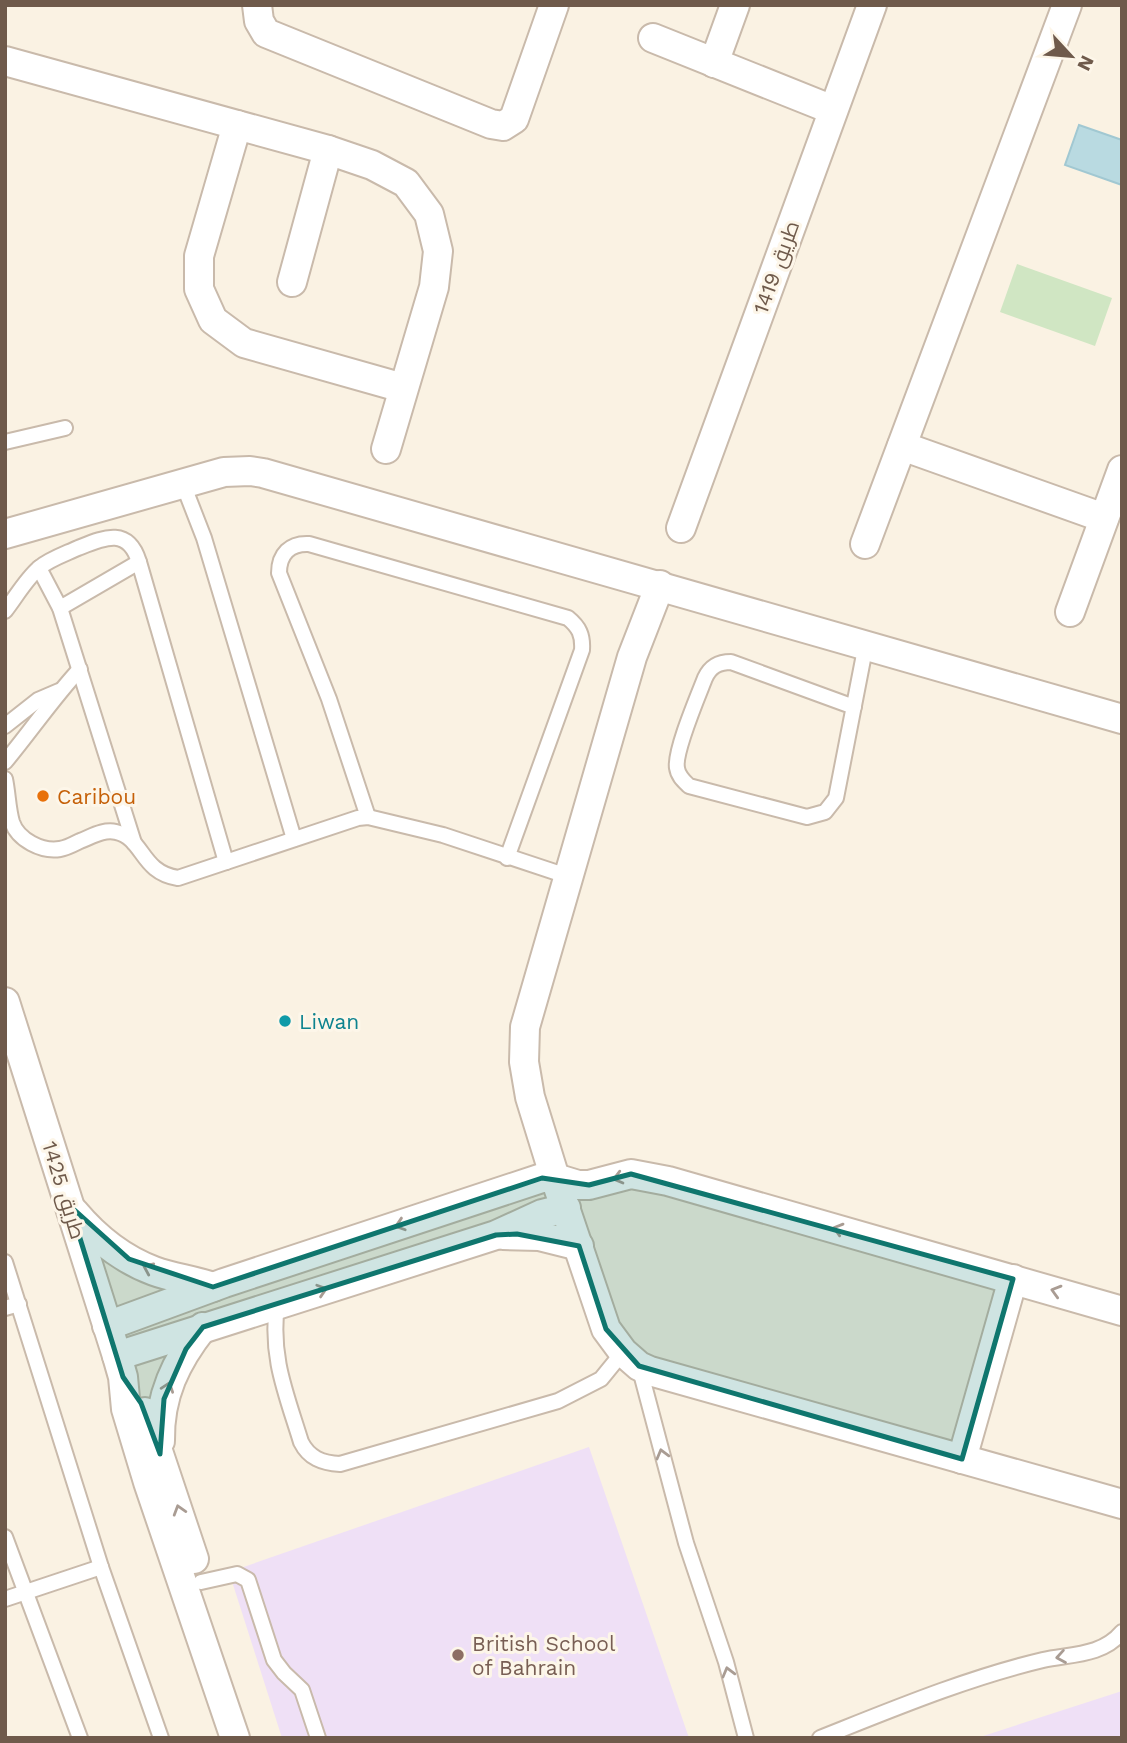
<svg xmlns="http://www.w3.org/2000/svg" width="1127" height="1743" viewBox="0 0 1127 1743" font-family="'Work Sans',Cairo,sans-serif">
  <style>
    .education { fill: #efe0f6 }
    .green { fill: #d0e6c3 }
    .water { fill: #b9dae1; stroke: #a1c8d2; stroke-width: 2 }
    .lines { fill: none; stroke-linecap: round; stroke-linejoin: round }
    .lane-casing { stroke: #c9baab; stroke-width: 18 }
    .street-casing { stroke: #c9baab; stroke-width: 32 }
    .lane { stroke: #fff; stroke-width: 14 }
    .street { stroke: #fff; stroke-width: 28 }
    .oneway { stroke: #a99c93 }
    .marked { fill: #0f766e; fill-opacity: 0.2; stroke: #0f766e; stroke-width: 5; stroke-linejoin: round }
    .food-dot { fill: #e8710a; stroke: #fdf6e9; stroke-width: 2.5 }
    .culture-dot { fill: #0f9aa8; stroke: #fdf6e9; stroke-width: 2.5 }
    .education-dot { fill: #8d6e63; stroke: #fdf6e9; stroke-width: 2.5 }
    .labels { text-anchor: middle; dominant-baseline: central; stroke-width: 6; stroke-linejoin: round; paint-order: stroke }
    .street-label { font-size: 21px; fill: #6f5a4b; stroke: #fdf6e9 }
    .food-label { font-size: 21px; fill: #c56008; stroke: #fdf6e9; text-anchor: start }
    .culture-label { font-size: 21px; fill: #0d838f; stroke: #fdf6e9; text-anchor: start }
    .education-label { font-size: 21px; fill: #785e54; stroke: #fdf6e9; text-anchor: start }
  </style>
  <rect width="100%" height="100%" fill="#faf2e3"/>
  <g class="education">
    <polygon points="589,1447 689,1738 282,1738 229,1572"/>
    <polygon points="1122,1691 1122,1738 977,1738"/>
  </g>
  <polygon class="green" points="1017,264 1112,298 1095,346 1000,312"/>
  <polygon class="water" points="1079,125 1122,140 1122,185 1065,165"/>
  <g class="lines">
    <g class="lane-casing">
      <g id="lane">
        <polyline points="5,442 65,428"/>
        <polyline points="183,484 204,538 294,839"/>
        <polyline points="39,568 60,608 134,843"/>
        <polyline points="60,608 139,562"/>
        <path d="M5,611c11,-14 21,-32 34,-43 11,-9 26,-14 39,-20 25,-10 50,-22 61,14l87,300"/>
        <path d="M854,707l-123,-45c-13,0 -21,5 -26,16 -7,18 -31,74 -28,90 1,8 7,13 12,18l118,31 18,-5 11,-14 30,-154"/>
        <polyline points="5,726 38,700 59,691"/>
        <path d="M5,762c26,-31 48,-64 75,-93"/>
        <path d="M5,779c3,14 3,29 7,43 6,18 30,30 48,27 7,-1 14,-5 20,-8 11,-4 23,-12 36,-9 28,6 24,40 62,46l180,-60 10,-1 75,18 127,42"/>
        <path d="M368,817l-39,-118 -50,-126c0,-19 11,-30 30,-29l259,74c11,9 15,17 14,32l-75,208"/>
        <polyline points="5,1262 101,1567 161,1738"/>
        <path d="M277,1305c-7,52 9,88 24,137 8,16 21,21 39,22l218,-63 43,-22 22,-27"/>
        <polyline points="5,1308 19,1304"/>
        <polyline points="639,1366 686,1543 726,1662 746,1738"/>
        <polyline points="5,1537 80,1738"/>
        <polyline points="201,1582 237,1574 248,1580 274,1660 284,1673 302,1690 318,1738"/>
        <polyline points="5,1599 101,1567"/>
        <path d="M820,1738c73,-29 147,-60 223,-78 28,-6 59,-4 79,-28"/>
      </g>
    </g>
    <g class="street-casing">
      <g id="street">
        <polyline points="257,5 259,21 266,33 491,124 503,126 514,119 554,5"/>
        <polyline points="653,38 833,110"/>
        <polyline points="5,61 328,150 372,165 406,183 429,214 438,251 434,287 386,449"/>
        <polyline points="714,63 735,5"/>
        <polyline points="237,125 199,256 199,289 213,320 244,343 403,388"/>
        <polyline points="292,282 328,150"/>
        <polyline points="902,446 1104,518"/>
        <polyline points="681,528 872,5"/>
        <polyline points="5,534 224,472 250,471 263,473 1122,719"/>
        <polyline points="865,544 1067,5"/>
        <polyline points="660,585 632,657 525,1027 524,1062 530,1097 555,1178 606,1329 623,1352 639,1366 650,1371 1122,1504"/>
        <polyline points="1070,612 1122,470"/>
        <polyline points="5,1002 117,1356 123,1377 126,1409 148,1482 235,1738"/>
        <path d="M74,1212c21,25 48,47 80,59 19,7 39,9 59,16"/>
        <polyline points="503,1235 539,1236 579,1246"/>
        <polyline points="107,1326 224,1283 542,1178 555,1178 578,1185 589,1185 631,1174 668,1181 1122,1311"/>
        <polyline points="117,1356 496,1235 542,1214 566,1208"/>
        <polyline points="145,1412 194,1559"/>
        <path d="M160,1441c-1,-45 16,-80 43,-114"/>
        <polyline points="962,1459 1013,1279"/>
      </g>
    </g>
    <use href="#lane" class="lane"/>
    <use href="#street" class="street"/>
  </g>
  <defs><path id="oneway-chevron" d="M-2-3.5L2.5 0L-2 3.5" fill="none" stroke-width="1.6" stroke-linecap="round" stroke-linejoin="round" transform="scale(1.75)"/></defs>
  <g class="oneway">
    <use href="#oneway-chevron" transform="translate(618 1178) rotate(165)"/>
    <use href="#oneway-chevron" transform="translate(400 1225) rotate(162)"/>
    <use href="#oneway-chevron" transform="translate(838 1229) rotate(-164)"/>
    <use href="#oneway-chevron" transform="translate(148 1268) rotate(-156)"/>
    <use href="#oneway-chevron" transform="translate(322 1290) rotate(-18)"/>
    <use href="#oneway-chevron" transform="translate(1056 1291) rotate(-164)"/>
    <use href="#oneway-chevron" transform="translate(168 1387) rotate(-71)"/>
    <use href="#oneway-chevron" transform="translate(662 1454) rotate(-105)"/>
    <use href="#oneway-chevron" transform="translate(179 1510) rotate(-107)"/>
    <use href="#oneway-chevron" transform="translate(1061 1657) rotate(170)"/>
    <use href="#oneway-chevron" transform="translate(728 1672) rotate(-105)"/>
  </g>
  <path class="marked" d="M631,1174l382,105 -51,180 -323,-93 -33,-37 -27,-83 -62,-12 -21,1 -293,92 -17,22 -22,50 -4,55 -19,-51 -18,-26 -53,-171 59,53 84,28 329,-109 47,7z"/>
  <circle class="food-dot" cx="43" cy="796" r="7"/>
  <circle class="culture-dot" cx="285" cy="1021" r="7"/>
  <circle class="education-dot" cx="458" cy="1655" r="7"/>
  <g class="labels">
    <g class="street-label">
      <text transform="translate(776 267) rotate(-70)">طريق 1419</text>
      <text transform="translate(64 1190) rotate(73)">طريق 1425</text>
    </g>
    <g class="food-label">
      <text x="57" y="796">Caribou</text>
    </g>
    <g class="culture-label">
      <text x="299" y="1021">Liwan</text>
    </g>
    <g class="education-label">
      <text x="472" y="1643">British School<tspan x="472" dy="24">of Bahrain</tspan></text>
    </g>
  </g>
  <rect width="1127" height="1743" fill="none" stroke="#6f5a4b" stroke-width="14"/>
  <g transform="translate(1071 56) rotate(116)" stroke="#fdf6e9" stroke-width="5" paint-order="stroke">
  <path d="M0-5L12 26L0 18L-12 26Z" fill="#6f5a4b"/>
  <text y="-10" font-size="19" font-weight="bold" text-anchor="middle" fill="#6f5a4b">N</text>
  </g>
</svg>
